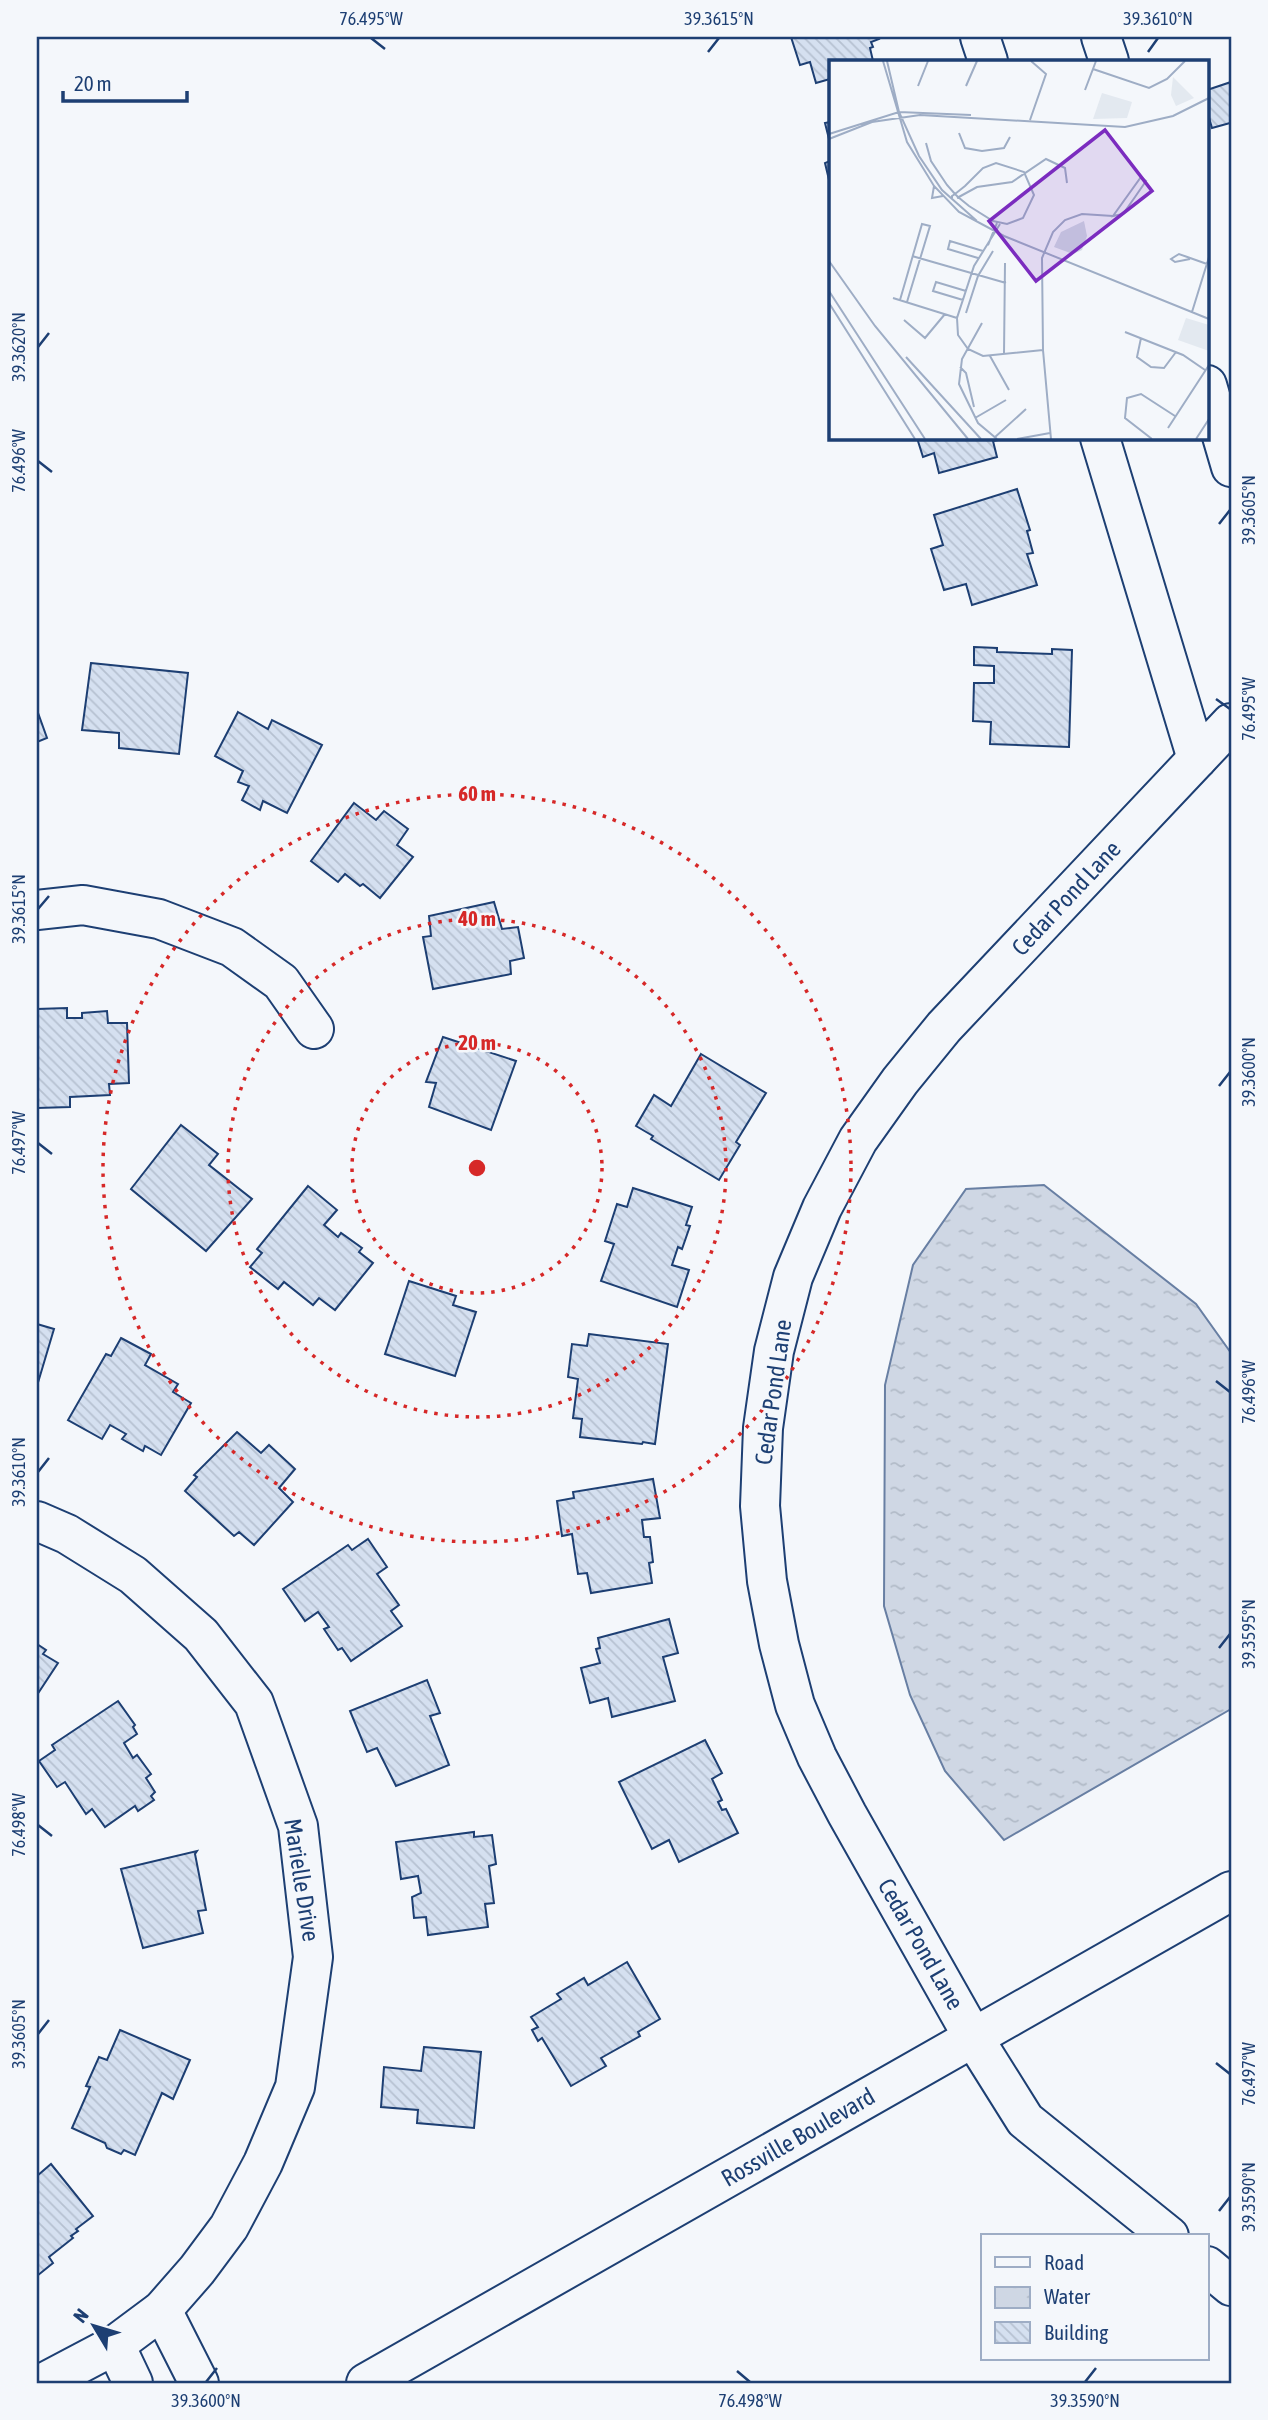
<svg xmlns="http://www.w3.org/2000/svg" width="1268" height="2420" viewBox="0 0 1268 2420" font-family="'Asap Condensed',sans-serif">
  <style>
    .water { fill: url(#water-ripples); stroke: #687fa3; stroke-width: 2 }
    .building { fill: url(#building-back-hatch); stroke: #1d3f73; stroke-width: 2 }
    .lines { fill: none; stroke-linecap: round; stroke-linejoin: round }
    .minor-casing { stroke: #1d3f73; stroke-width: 42 }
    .major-casing { stroke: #1d3f73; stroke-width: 42 }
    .minor { stroke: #f4f7fb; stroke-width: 38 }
    .major { stroke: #f4f7fb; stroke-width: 38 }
    .ticks { fill: none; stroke: #1d3f73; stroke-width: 2.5 }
    .ring { fill: none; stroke: #d62828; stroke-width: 3.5; stroke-dasharray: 3.5 7 }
    .labels { text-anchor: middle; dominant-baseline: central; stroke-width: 5; stroke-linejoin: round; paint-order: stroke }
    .street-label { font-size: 24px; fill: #1d3f73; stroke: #f4f7fb }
    .inset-road { fill: none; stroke: #9eadc5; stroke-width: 2 }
    .view { fill: #7b2cbf; fill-opacity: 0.15; stroke: #7b2cbf; stroke-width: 3.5 }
    .inset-edge { fill: none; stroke: #1d3f73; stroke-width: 3.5 }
    .centre { fill: #d62828; stroke: #f4f7fb; stroke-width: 3.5 }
    .ring-label { font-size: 21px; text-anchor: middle; font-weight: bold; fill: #d62828; stroke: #f4f7fb; stroke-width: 5; stroke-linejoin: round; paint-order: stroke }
    .neatline { fill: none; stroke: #1d3f73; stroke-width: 2.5 }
    .ticks-label { font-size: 18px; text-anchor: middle; fill: #1d3f73 }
  </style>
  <defs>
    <pattern id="water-ripples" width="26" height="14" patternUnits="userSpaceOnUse" patternTransform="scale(1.75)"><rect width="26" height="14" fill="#cfd7e4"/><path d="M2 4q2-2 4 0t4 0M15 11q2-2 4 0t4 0" fill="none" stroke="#b1bac7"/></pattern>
    <pattern id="building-back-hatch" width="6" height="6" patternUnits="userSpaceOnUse" patternTransform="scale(1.75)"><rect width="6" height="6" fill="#d5e0f0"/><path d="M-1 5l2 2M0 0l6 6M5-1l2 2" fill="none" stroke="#b6c1d1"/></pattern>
  </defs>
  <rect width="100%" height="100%" fill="#f4f7fb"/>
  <polygon class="water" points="1044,1185 1196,1304 1231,1353 1231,1709 1004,1840 945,1771 910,1695 884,1606 885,1385 913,1265 966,1189"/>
  <g class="building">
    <polygon points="791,37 878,37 879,39 871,42 873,47 870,48 873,61 830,61 830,79 816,83 810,62 800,65"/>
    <polygon points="1231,82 1231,126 1230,123 1212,128 1207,111 1207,90"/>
    <polygon points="830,122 830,143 825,123"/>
    <polygon points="830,161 830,184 825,163"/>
    <polygon points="917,438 997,438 998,440 993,441 997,457 939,473 934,453 923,457"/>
    <polygon points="1017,489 1030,530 1027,531 1033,553 1027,554 1037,585 972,605 966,584 944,590 931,549 943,545 934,515"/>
    <polygon points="974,647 997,648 997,652 1052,654 1052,649 1072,650 1069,747 990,744 991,722 973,721 974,683 994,683 994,666 974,665"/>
    <polygon points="91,663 188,673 179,754 119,748 119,733 82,730"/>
    <polygon points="37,710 47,738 37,742"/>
    <polygon points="238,712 268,729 272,720 322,745 287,813 263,801 260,810 242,800 249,786 238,782 243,771 215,756"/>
    <polygon points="354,803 376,820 384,811 408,829 397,845 413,857 380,898 363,884 360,886 345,874 338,882 311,861"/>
    <polygon points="494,902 502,929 518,927 524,958 510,961 511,974 433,989 423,937 431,936 429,916"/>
    <polygon points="67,1008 67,1018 82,1018 82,1013 107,1011 108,1023 127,1023 129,1083 109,1084 110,1095 70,1097 70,1107 37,1108 37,1009"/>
    <polygon points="443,1037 516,1061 491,1130 429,1107 436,1083 426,1082"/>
    <polygon points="701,1054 766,1093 736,1142 740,1145 719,1180 651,1139 653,1136 636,1126 654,1095 671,1106"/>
    <polygon points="181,1125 218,1154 209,1165 252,1199 206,1251 131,1189"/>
    <polygon points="308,1186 337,1210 324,1225 338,1237 341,1233 362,1248 359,1252 373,1263 335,1310 319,1298 313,1305 284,1282 278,1289 250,1267 262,1253 257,1249"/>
    <polygon points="633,1188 692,1207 686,1225 690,1226 682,1249 678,1247 672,1265 689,1270 677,1307 601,1281 614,1244 605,1241 617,1204 627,1207"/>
    <polygon points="409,1281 456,1296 453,1305 476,1312 455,1376 385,1354"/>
    <polygon points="37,1324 54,1329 37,1386"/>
    <polygon points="589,1334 668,1344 655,1444 643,1442 642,1444 580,1437 582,1419 573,1418 578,1379 568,1377 572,1344 587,1346"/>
    <polygon points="121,1338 151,1354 145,1365 178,1384 173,1392 191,1403 161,1455 145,1446 143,1451 122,1439 126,1434 110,1425 102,1439 68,1420 106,1354 111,1356"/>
    <polygon points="237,1432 261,1453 269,1445 295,1469 279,1488 293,1502 254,1545 239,1532 234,1536 185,1491 197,1477 194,1475"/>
    <polygon points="653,1479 660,1518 642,1520 644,1537 650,1537 653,1562 649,1563 652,1583 591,1593 587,1573 578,1574 572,1534 562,1536 557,1501 574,1498 573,1492"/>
    <polygon points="368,1539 387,1567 377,1574 399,1605 391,1611 402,1626 351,1661 342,1648 338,1650 324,1629 329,1627 318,1612 305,1621 283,1589 348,1545 352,1550"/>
    <polygon points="669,1619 678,1653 663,1657 675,1701 612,1717 608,1698 590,1703 581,1668 600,1663 596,1649 600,1648 598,1638"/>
    <polygon points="37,1644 46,1650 43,1654 58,1663 37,1695"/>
    <polygon points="427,1680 440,1713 430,1716 449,1765 396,1786 377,1748 367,1752 350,1711"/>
    <polygon points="118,1701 135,1725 133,1727 137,1734 124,1743 133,1758 137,1755 151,1774 146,1778 155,1792 151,1796 154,1800 138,1811 135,1806 105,1827 92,1809 86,1814 65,1782 57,1787 39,1761 55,1750 52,1745"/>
    <polygon points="705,1740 722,1773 712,1779 722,1800 718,1802 722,1810 726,1809 738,1833 679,1862 669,1840 652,1849 619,1782"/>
    <polygon points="474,1832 474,1837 492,1835 496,1864 489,1866 494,1903 485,1904 488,1927 428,1935 426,1917 414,1918 412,1897 421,1893 418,1876 401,1879 396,1842"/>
    <polygon points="197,1851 195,1854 206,1910 198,1911 203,1933 143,1948 121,1869"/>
    <polygon points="627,1962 660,2019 638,2032 640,2036 601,2058 606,2066 571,2086 542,2038 538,2041 532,2030 538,2027 531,2017 561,1999 557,1994 584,1978 588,1985"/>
    <polygon points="120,2030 190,2060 173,2099 162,2093 135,2155 124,2150 121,2154 107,2148 105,2143 72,2128 90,2087 86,2086 99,2057 107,2060"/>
    <polygon points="424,2047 481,2052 474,2128 417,2123 418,2110 381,2107 384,2067 421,2071"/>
    <polygon points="51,2164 93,2216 76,2229 78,2231 71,2236 73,2238 49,2257 53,2263 37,2276 37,2176"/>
  </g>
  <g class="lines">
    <g class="minor-casing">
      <g id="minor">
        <polyline points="980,37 988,61"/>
        <polyline points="1101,37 1109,61"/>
        <polyline points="1207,385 1231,467"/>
        <polyline points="1100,438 1197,759 1231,723"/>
        <polyline points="37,910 83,905 159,919 232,947 281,982 314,1029"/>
        <polyline points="37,1521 67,1534 133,1575 201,1635 254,1703 298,1826 313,1957 295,2087 263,2163 229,2227 197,2270 162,2310 115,2345 43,2383"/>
        <polyline points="1169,2236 1025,2120 973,2037 847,1814 817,1757 795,1705 779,1644 767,1581 760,1506 763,1428 774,1351 793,1277 822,1208 858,1140 900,1081 944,1027 1197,759"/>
        <polyline points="1207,2266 1231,2286"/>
        <polyline points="162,2310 199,2383"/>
        <polyline points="115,2345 133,2383"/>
      </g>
    </g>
    <g class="major-casing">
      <polyline id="major" points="366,2383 1231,1891"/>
    </g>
    <use href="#minor" class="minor"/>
    <use href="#major" class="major"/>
  </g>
  <path class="ticks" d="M371,38l14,11M708,52l11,-14M1148,52l10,-14M38,347l11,-14M38,461l14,11M1219,524l11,-14M1216,699l14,10M38,909l11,-13M1219,1086l11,-14M38,1143l14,11M1216,1381l14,11M38,1472l11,-14M1219,1648l11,-14M38,1825l14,11M38,2034l11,-14M1216,2063l14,11M1219,2211l11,-14M737,2371l13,11M206,2382l11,-14M1085,2382l11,-14"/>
  <g class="ring">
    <circle cx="477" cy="1168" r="125"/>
    <circle cx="477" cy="1168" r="249"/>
    <circle cx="477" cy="1168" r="374"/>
  </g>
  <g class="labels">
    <g class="street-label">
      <text transform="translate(1066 898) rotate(-47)">Cedar Pond Lane</text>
      <text transform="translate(773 1392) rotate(-82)">Cedar Pond Lane</text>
      <text transform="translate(302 1880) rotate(81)">Marielle Drive</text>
      <text transform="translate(921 1944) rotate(60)">Cedar Pond Lane</text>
      <text transform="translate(798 2137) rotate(-30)">Rossville Boulevard</text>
    </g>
  </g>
  <g transform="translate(829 60)">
    <rect width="380" height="380" fill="#f4f7fb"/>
    <path d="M344,17l21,21 -18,8 -5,-11z" fill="#e3e9f0"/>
    <path d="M273,33l30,9 -5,16 -34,1zM357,258l23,7v26l-31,-11z" fill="#e3e9f0"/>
    <path d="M255,161l3,15 -5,14 -9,4 -19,-7 7,-15z" fill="#cfd7e4"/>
    <path class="inset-road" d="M54,1l24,81 27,44 25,26 45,24 205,83M58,1l12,51 20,44 23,34 35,31M264,9l56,19 18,-9 18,-18M89,26l10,-25M137,26l11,-25M256,30l11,-29M201,60l16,-46 -15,-13M130,73l6,15 17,3 22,-3 6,-11M0,74l70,-22 72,3M0,79l43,-17 48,-7 205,12 48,-11 36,-18M97,83l5,18 16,24 8,9 3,3 11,9 24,15 14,3 16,-6 11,-23 -10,-23 -28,-9 -13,5 -18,18 -10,8 -3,2v2M312,117l5,4 -11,16 -12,17 -10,2zM105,126l-2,12 11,-2M128,138l20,-11 35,-5 34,-23 19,9 2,15M171,164l-26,42 -17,52 1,17 10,14 15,7 60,-6M159,185l9,-22M83,196l94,27M149,198l-30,-9 2,-8 33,10M361,199l-15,3 -4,-3 8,-5 28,10M0,201l46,65 93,113M0,231l96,148M64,238l64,20M71,240l22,-76 8,2 -23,76M134,240l-30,-9 3,-9 30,9M0,243l86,136M363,252l17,-55M137,253l12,-37 15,-25M75,260l21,18 20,-24M153,263l-20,36 -3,25 19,39 19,16M296,272l58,23 22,15M312,278l-4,19 14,10 13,1 12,-16M175,294l1,-91M161,296l19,34M77,297l75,82M131,307l6,6 8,34M146,358l31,-18M339,368l41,-63M165,378l32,-29M188,379l33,-6M222,379l-8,-89 -1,-92 11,-26 12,-12 17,-6 31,2M323,379l-27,-21 2,-20 14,-4 34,22M367,379l13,-20"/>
    <path class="view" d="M276,70l47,61 -116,90 -47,-60z"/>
    <rect width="380" height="380" class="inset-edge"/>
  </g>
  <circle cx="477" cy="1168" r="10" class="centre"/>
  <g class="ring-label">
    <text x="477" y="801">60 m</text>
    <text x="477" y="926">40 m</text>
    <text x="477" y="1050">20 m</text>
  </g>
  <rect width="1268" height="2420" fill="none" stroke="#f4f7fb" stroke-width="77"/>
  <rect x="981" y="2234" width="228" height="126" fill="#f4f7fb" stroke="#9eadc5" stroke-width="2"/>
  <rect x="995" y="2257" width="35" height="10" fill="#f4f7fb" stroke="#9eadc5" stroke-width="2"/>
  <text x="1044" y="2270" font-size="21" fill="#1d3f73">Road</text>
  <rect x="995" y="2287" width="35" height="21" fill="url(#water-ripples)" stroke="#9eadc5" stroke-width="2"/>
  <text x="1044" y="2304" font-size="21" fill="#1d3f73">Water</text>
  <rect x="995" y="2322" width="35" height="21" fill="url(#building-back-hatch)" stroke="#9eadc5" stroke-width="2"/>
  <text x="1044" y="2340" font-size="21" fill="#1d3f73">Building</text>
  <g transform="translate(94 2326) rotate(308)" stroke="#f4f7fb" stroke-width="5" paint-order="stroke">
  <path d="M0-5L12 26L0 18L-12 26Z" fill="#1d3f73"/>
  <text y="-10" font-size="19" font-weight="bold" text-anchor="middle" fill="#1d3f73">N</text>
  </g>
  <path d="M63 91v10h124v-10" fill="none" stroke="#1d3f73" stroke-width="3.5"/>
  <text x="74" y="91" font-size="21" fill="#1d3f73" stroke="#f4f7fb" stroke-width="5" paint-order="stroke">20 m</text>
  <rect x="38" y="38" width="1192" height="2344" class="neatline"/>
  <g class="ticks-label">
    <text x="371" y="25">76.495°W</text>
    <text x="719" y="25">39.3615°N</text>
    <text x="1158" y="25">39.3610°N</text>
    <text transform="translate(19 347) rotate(-90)" y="6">39.3620°N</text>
    <text transform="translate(19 461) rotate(-90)" y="6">76.496°W</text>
    <text transform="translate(1249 510) rotate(-90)" y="6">39.3605°N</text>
    <text transform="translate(1249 709) rotate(-90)" y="6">76.495°W</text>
    <text transform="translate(19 909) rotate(-90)" y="6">39.3615°N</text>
    <text transform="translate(1249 1072) rotate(-90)" y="6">39.3600°N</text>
    <text transform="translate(19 1143) rotate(-90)" y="6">76.497°W</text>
    <text transform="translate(1249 1392) rotate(-90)" y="6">76.496°W</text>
    <text transform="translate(19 1472) rotate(-90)" y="6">39.3610°N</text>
    <text transform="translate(1249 1634) rotate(-90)" y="6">39.3595°N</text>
    <text transform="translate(19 1825) rotate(-90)" y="6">76.498°W</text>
    <text transform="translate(19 2034) rotate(-90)" y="6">39.3605°N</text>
    <text transform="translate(1249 2074) rotate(-90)" y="6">76.497°W</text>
    <text transform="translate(1249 2197) rotate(-90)" y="6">39.3590°N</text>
    <text x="206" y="2407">39.3600°N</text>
    <text x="750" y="2407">76.498°W</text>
    <text x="1085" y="2407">39.3590°N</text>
  </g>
</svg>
